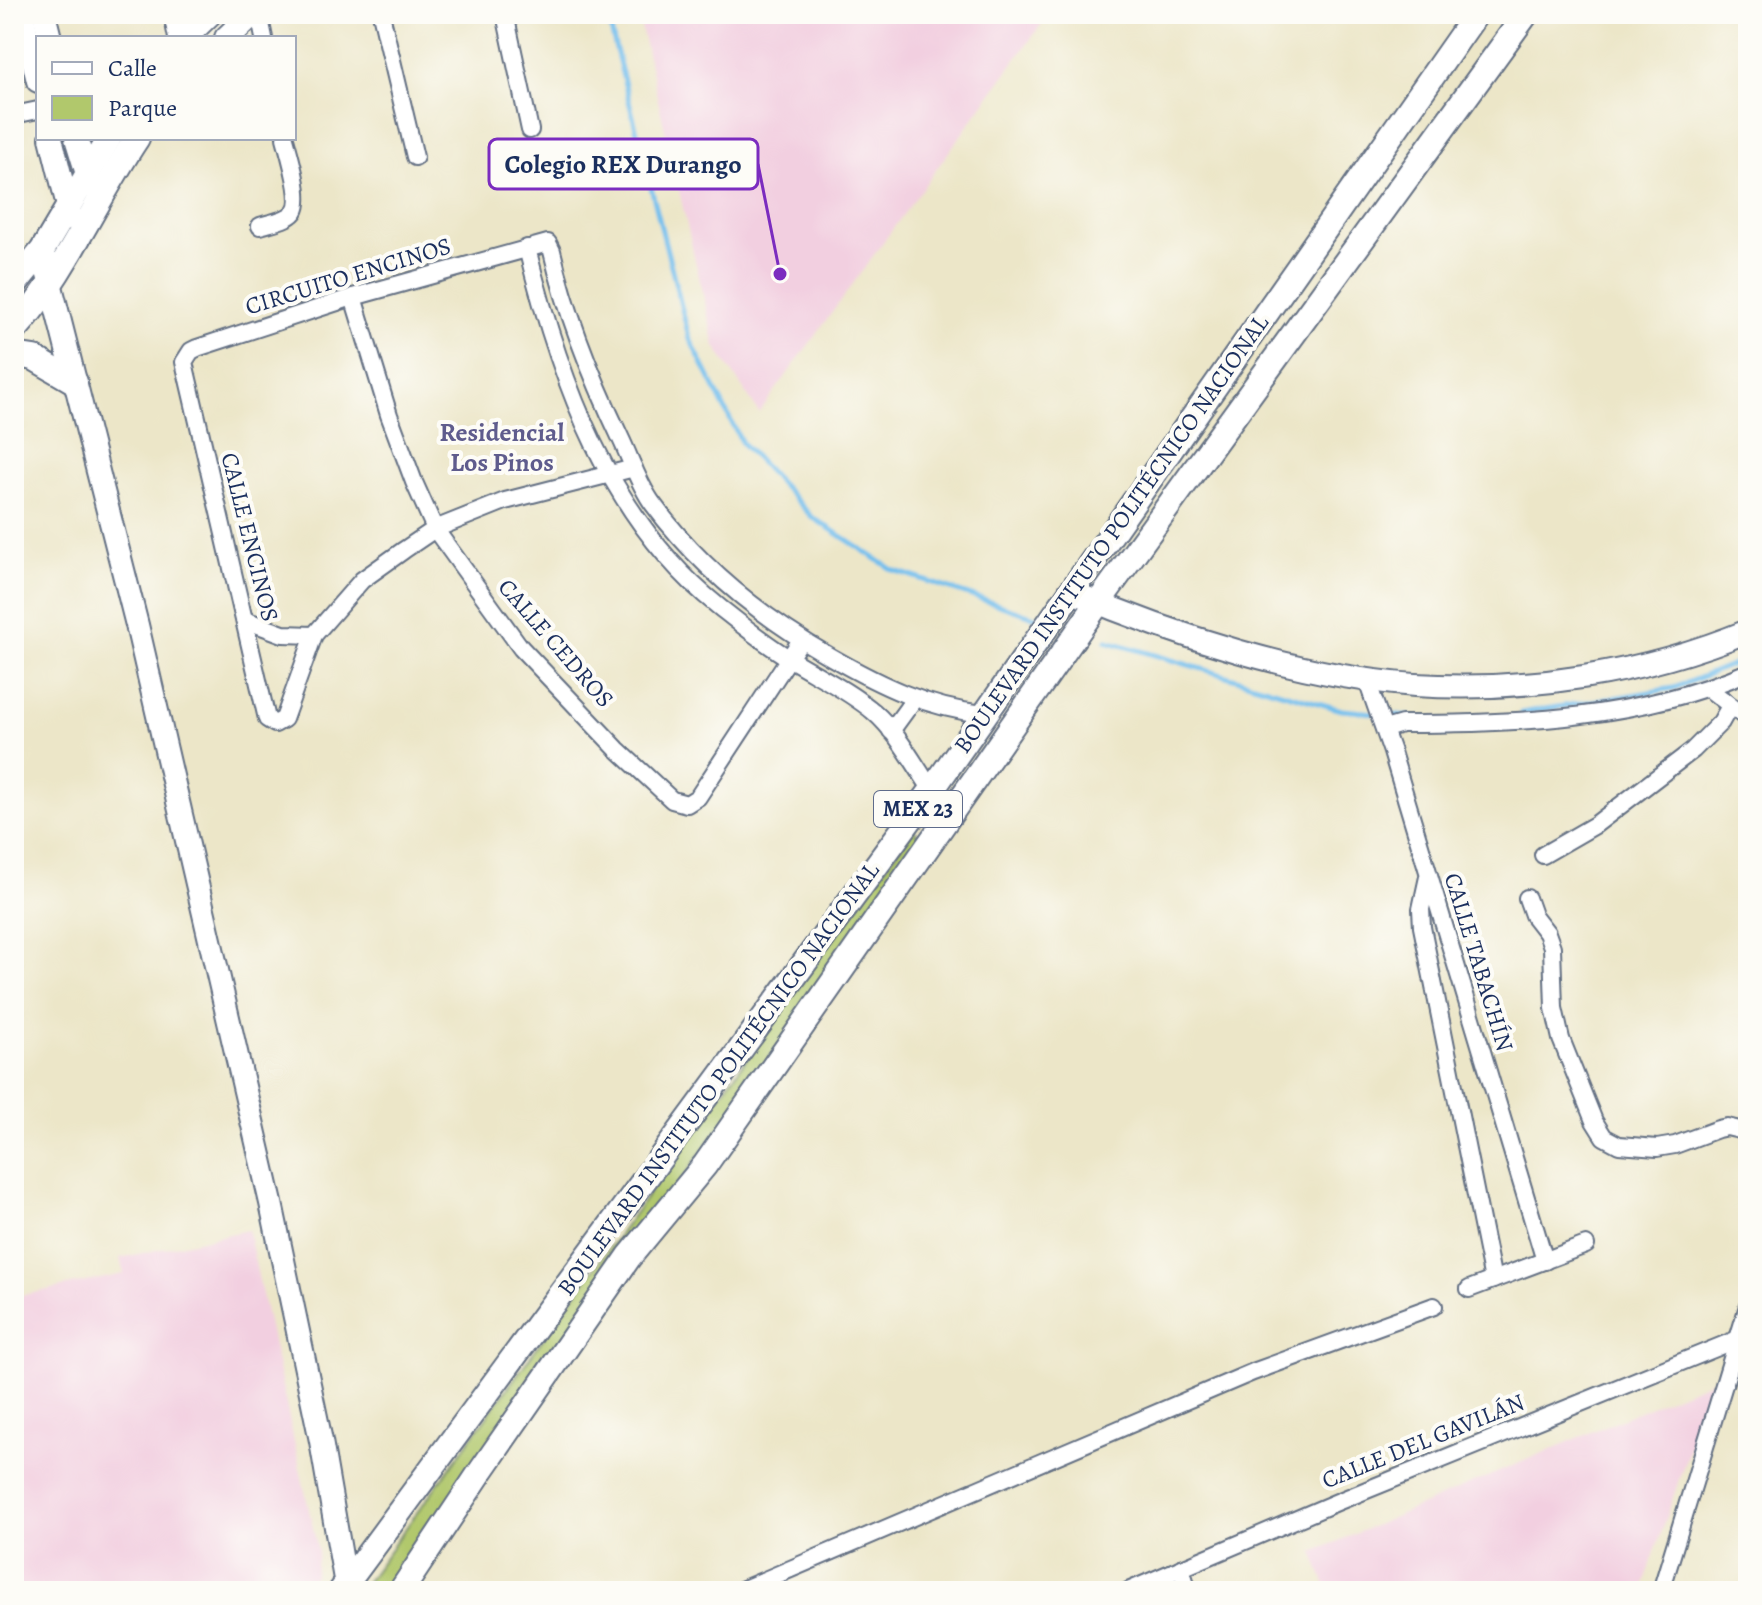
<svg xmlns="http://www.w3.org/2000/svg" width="1762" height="1605" viewBox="0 0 1762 1605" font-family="Alegreya,serif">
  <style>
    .built { fill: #f2cfe0 }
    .green { fill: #b1c86c; stroke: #667c65; stroke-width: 2 }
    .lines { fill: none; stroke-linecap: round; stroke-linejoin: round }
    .stream { stroke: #74bfed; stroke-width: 5 }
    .street-casing { stroke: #646f83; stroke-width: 20 }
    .secondary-casing { stroke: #646f83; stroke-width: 26 }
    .primary-casing { stroke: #646f83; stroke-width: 28 }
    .street { stroke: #fff; stroke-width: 16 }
    .secondary { stroke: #fff; stroke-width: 22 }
    .primary { stroke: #fff; stroke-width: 24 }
    .labels { text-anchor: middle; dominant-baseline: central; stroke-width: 8; stroke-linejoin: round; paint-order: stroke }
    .shield { fill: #fdfcf7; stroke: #5f6c8c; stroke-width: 2 }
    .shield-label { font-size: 22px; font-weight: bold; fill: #1b2f5e }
    .street-label { font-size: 24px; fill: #1b2f5e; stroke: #fdfcf7 }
    .neighbourhood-label { font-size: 26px; font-weight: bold; fill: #5f5c8d; stroke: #fdfcf7 }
    .leader { fill: none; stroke: #7b2cbf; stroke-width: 3 }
    .callout-dot { fill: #7b2cbf; stroke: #fdfcf7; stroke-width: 3 }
    .callout { fill: #fdfcf7; stroke: #7b2cbf; stroke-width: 3 }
    .callout-label { font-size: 26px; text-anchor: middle; font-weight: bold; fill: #1b2f5e }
  </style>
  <rect width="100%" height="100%" fill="#fdfcf7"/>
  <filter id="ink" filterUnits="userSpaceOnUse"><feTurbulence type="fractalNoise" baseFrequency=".0125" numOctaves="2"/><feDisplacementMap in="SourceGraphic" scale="16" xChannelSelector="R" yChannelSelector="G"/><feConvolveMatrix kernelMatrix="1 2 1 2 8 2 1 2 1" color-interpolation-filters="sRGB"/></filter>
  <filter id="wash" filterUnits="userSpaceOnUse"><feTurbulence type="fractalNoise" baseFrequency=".006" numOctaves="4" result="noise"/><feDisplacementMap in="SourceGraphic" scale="32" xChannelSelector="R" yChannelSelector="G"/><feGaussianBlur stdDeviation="1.8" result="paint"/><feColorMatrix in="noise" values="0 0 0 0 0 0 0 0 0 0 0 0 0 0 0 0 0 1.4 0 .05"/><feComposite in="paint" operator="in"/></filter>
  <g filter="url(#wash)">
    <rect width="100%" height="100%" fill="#ece6c8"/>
    <g class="built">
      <polygon points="638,14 1049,14 759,413 715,346"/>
      <polygon points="248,1230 318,1551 315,1574 302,1591 15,1591 14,1297 124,1274 120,1258"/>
      <polygon points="1712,1380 1642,1591 1328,1591 1313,1552"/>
    </g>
    <polygon class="green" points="913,830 926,840 386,1591 360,1591"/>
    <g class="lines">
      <g class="stream">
        <polyline points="607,14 689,337 742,443 812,517 893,570 1041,619"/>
        <polyline points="1107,641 1342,710 1408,716"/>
        <polyline points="1521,713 1674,688 1748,658"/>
      </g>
    </g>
  </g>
  <g filter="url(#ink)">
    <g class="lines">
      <g class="street-casing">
        <g id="street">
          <polyline points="172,14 177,38"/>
          <polyline points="259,14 264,38"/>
          <polyline points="381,14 415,157"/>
          <polyline points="505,14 530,130"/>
          <polyline points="14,115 38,110"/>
          <path d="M260,226c9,-3 28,-6 34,-14 10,-11 -5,-59 -9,-74"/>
          <path d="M527,248c32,131 82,271 191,358 24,19 48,39 74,54 28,17 57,31 82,52 24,21 40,52 58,78"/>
          <polyline points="353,297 389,415 414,482 435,529 521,648 617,749 672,800 687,804 698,797 801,640"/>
          <path d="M634,468l-129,33 -70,28 -31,21 -42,30 -48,55 -30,84 -9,5 -8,-5 -83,-357 7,-11 6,-3 156,-51 195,-54 4,8c15,66 40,127 69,188 10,21 18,46 32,65 47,64 110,114 178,153 49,28 96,51 152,57"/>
          <polyline points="245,620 283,634 314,635"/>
          <polyline points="1366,678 1392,752 1545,1261"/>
          <polyline points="1709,689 1748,719"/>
          <path d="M1385,729l17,-5c117,0 237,-5 346,-52"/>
          <polyline points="891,731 915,698"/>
          <polyline points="1543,855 1595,825 1693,750 1721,722 1730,706"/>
          <polyline points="1428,877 1421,909 1422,927 1493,1280"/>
          <polyline points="1527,898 1533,915 1547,933 1552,947 1554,1008 1561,1039 1594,1121 1604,1137 1619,1145 1657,1148 1675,1145 1718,1129 1727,1127 1748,1132"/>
          <polyline points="1469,1289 1586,1245"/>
          <polyline points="1181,1568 1188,1591"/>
          <polyline points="739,1591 1253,1372 1434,1306"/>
          <polyline points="1128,1591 1337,1502 1738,1339"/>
          <polyline points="1661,1591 1748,1306"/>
        </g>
      </g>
      <g class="secondary-casing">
        <g id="secondary">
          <polyline points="22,14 38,81"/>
          <polyline points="44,14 50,38"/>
          <polyline points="51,138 71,218"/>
          <polyline points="76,138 91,187"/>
          <polyline points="42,251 137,625 271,1203 321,1441 346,1585"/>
          <path d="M1070,591c103,44 232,86 345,94 113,7 228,-11 333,-54"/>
        </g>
      </g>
      <g class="primary-casing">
        <g id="primary">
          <polyline points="184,38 209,14"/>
          <polyline points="227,38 252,14"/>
          <polyline points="14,285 42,251 109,138"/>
          <path d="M14,331c51,-57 81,-130 123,-193"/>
          <polyline points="14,355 34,358 75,382"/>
          <polyline points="341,1591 932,790 1476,14"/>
          <polyline points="401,1591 481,1471 629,1257 705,1165 1098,603 1526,14"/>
        </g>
      </g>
      <use href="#street" class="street"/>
      <use href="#secondary" class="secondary"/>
      <use href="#primary" class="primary"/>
    </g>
  </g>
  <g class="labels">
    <rect class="shield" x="874" y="791" width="88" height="36" rx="6"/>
    <g class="shield-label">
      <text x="918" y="809">MEX 23</text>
    </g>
    <g class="street-label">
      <text transform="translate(348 276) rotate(-17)">CIRCUITO ENCINOS</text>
      <text transform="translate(1111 534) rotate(-55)">BOULEVARD INSTITUTO POLITÉCNICO NACIONAL</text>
      <text transform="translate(250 537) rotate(76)">CALLE ENCINOS</text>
      <text transform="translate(556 643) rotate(49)">CALLE CEDROS</text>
      <text transform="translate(1479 962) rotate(73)">CALLE TABACHÍN</text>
      <text transform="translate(718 1079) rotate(-54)">BOULEVARD INSTITUTO POLITÉCNICO NACIONAL</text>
      <text transform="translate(1423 1441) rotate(-22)">CALLE DEL GAVILÁN</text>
    </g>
    <g class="neighbourhood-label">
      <text x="502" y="432">Residencial<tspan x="502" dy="30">Los Pinos</tspan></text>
    </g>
  </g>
  <path class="leader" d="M780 274L758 164"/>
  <circle class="callout-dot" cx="780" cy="274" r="8"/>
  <rect class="callout" x="489" y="139" width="269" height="50" rx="8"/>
  <g class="callout-label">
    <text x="623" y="173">Colegio REX Durango</text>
  </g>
  <rect width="1762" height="1605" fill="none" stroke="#fdfcf7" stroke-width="48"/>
  <rect x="36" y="36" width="260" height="104" fill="#fdfcf7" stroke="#a3aaba" stroke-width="2"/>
  <rect x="52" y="62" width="40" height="12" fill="#ffffff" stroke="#a3aaba" stroke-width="2"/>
  <text x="108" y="76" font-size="24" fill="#1b2f5e">Calle</text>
  <rect x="52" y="96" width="40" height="24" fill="#b1c86c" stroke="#a3aaba" stroke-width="2"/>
  <text x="108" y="116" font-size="24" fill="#1b2f5e">Parque</text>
</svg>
